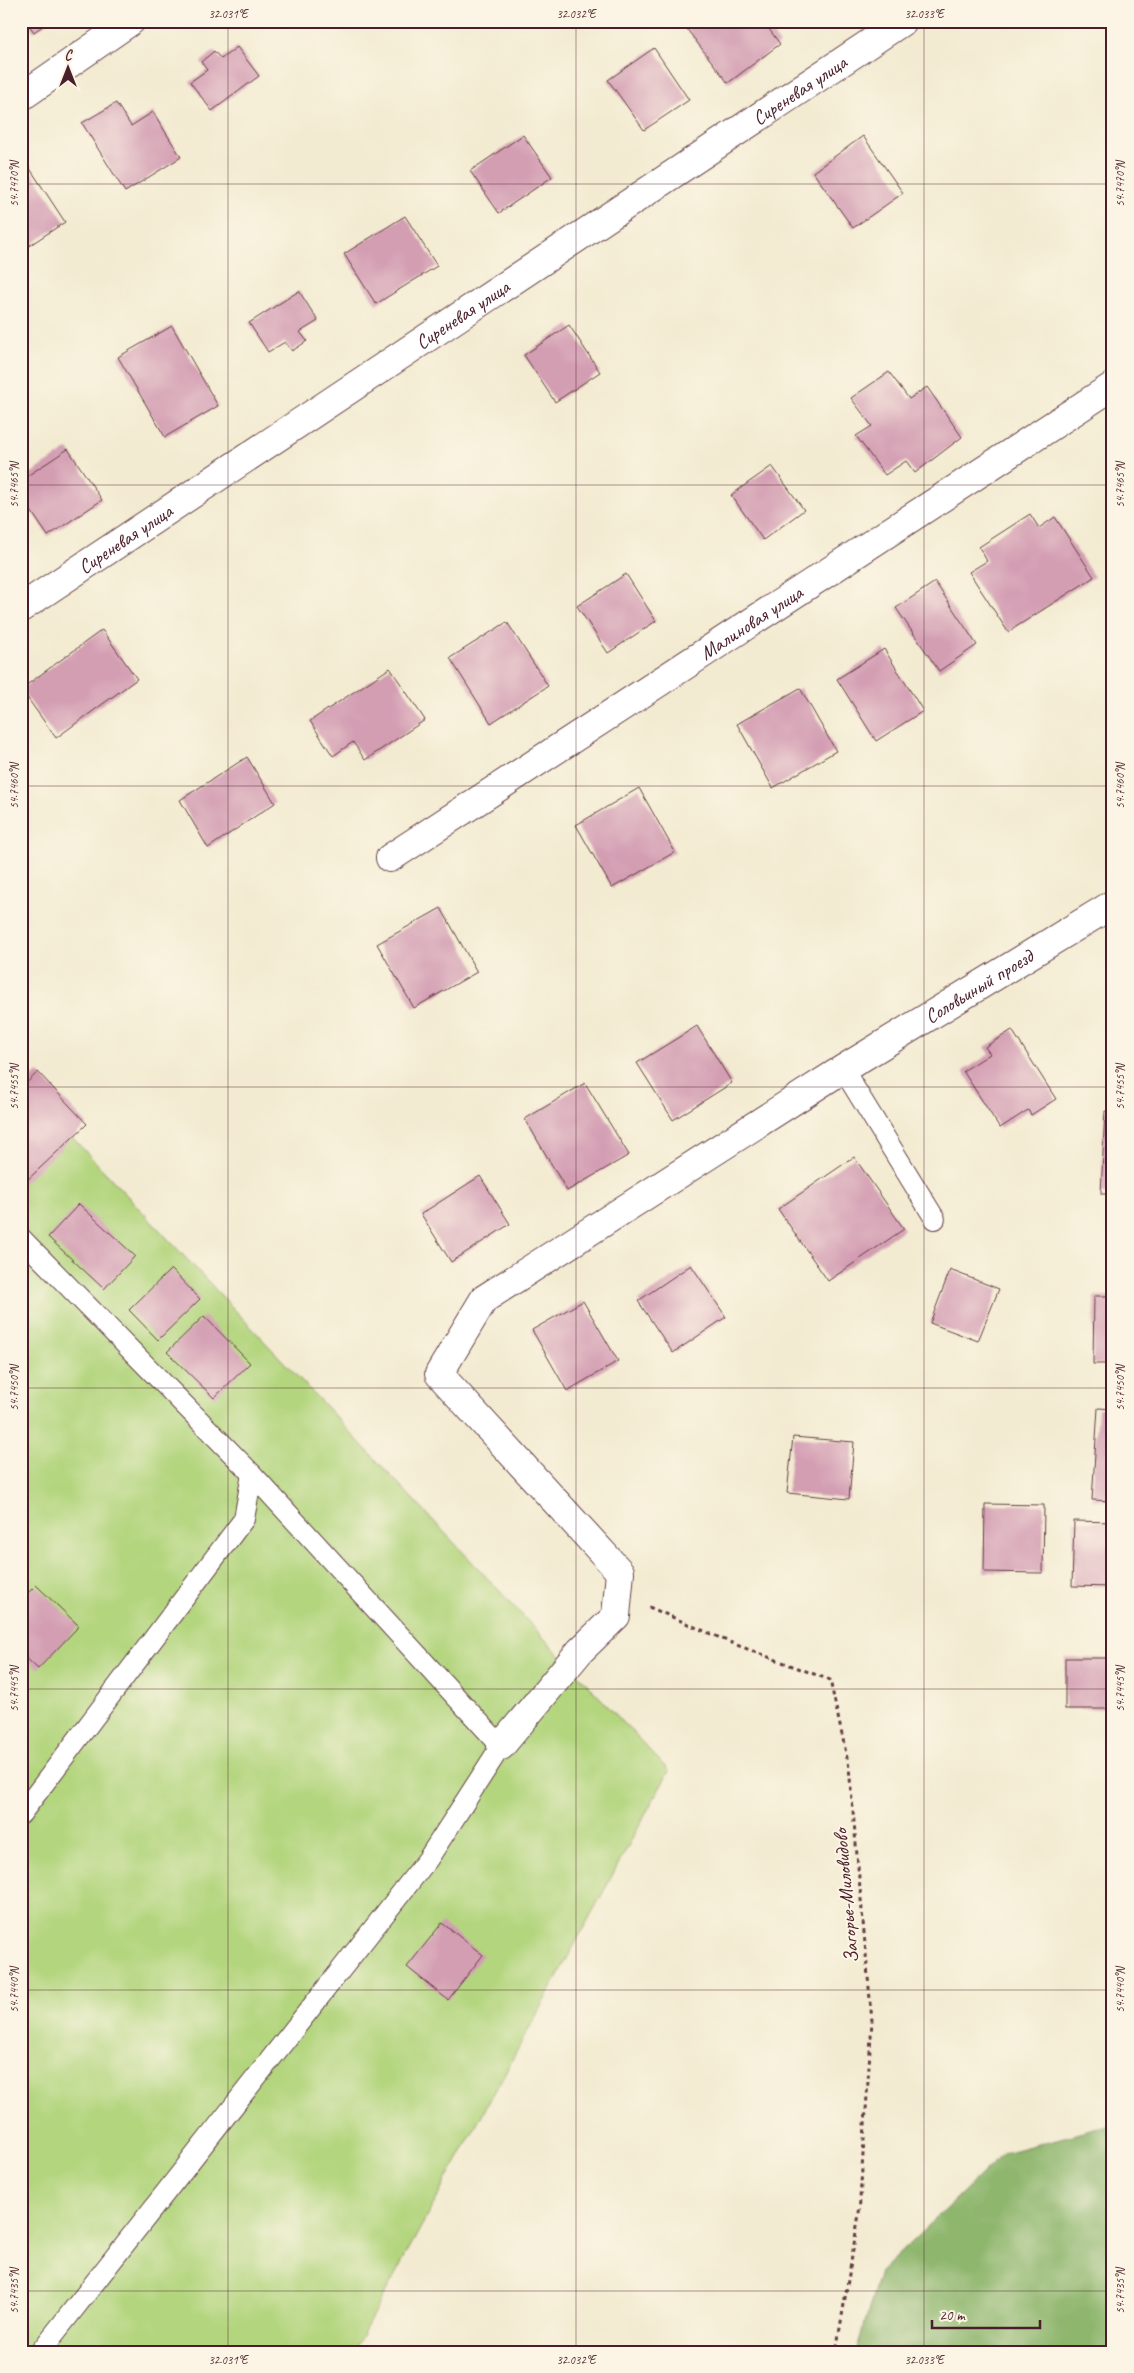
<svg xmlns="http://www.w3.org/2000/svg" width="1134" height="2373" viewBox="0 0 1134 2373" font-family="Caveat,sans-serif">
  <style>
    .green { fill: #b3d57e; stroke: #7e7a54 }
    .forest { fill: #8eb66d; stroke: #6c6a4c }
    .building { fill: #d39db2 }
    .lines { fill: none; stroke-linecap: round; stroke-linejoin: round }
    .service-casing { stroke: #633e44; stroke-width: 22 }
    .minor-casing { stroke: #633e44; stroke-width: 30 }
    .path { stroke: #633e44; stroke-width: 3; stroke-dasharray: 4 4; stroke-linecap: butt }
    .service { stroke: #fff; stroke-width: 20 }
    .minor { stroke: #fff; stroke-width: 28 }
    .ticks { fill: none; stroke: #4a1f2b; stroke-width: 1; stroke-opacity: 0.45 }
    .labels { text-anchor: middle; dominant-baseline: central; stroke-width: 4; stroke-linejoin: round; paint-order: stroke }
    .street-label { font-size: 20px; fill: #4a1f2b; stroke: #fcf5e5 }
    .neatline { fill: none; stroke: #4a1f2b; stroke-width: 2 }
    .ticks-label { font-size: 12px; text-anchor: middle; fill: #4a1f2b }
  </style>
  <rect width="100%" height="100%" fill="#fcf5e5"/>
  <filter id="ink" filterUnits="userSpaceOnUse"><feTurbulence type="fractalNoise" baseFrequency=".02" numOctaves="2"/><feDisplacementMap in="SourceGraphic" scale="10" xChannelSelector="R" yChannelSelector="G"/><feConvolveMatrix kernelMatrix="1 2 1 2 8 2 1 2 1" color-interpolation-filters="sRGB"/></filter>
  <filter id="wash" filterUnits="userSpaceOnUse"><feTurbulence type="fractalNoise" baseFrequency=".0096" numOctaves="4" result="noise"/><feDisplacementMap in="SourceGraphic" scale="20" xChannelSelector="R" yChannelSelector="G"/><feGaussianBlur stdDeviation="1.12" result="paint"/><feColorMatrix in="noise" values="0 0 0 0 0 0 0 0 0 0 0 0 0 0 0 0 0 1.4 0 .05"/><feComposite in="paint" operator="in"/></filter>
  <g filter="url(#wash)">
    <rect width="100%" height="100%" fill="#f3ebd1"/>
    <polygon class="green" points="21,1083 669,1771 353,2352 21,2352"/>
    <polygon class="forest" points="1113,2124 1113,2352 856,2352 880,2272 1004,2153"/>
    <g id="blocks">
      <g class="building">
        <polygon points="26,21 50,21 34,32"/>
        <polygon points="687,21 763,21 780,44 728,83 683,24"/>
        <polygon points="237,47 259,76 212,111 190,82 207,70 201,62 214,51 221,59"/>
        <polygon points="654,48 689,100 644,130 608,80"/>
        <polygon points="116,103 131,126 153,112 181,157 125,192 82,123"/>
        <polygon points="523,135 552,177 499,213 470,171"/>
        <polygon points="863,136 903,193 853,228 813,172"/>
        <polygon points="27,164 65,222 21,251 21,168"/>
        <polygon points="405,216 437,266 376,304 344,254"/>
        <polygon points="299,291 318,321 300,332 307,341 292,351 285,342 268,352 249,323"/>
        <polygon points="569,325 600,372 555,402 524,355"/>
        <polygon points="172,326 218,406 165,437 118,357"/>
        <polygon points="889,372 909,399 927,387 962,437 915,473 906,461 885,475 856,436 872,426 851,398"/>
        <polygon points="68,449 102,500 48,536 21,496 21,480"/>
        <polygon points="772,466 804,510 763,540 731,495"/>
        <polygon points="1030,514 1039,528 1055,517 1094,577 1008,632 969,572 987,561 979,547"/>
        <polygon points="626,574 656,621 608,653 577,606"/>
        <polygon points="935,582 977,645 939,671 896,608"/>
        <polygon points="507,622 548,686 491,723 450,658"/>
        <polygon points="102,630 137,679 56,738 21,689"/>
        <polygon points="884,649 923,711 876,741 837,679"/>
        <polygon points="390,668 425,720 365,760 353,742 333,756 310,721"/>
        <polygon points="800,688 836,751 773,788 737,724"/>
        <polygon points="247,757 275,803 208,848 180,800"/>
        <polygon points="639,788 675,852 612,888 576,825"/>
        <polygon points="441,908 477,972 414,1008 377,944"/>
        <polygon points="697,1026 732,1083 673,1120 637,1063"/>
        <polygon points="1012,1030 1056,1099 1031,1115 1028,1110 1000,1128 963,1071 990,1054 985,1047"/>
        <polygon points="38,1072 87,1124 23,1184 21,1088"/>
        <polygon points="585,1083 629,1155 567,1191 525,1119"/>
        <polygon points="1105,1111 1113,1112 1113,1194 1101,1194"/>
        <polygon points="854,1157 904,1229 828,1281 778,1209"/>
        <polygon points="480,1176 510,1224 451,1262 421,1214"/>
        <polygon points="79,1204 135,1256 104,1289 48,1237"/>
        <polygon points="691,1265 726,1317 673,1353 638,1301"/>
        <polygon points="171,1269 200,1299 158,1340 129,1310"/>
        <polygon points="950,1270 999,1289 978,1341 930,1323"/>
        <polygon points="1094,1296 1113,1296 1113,1364 1093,1364"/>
        <polygon points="583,1301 618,1361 567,1391 532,1330"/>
        <polygon points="204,1316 250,1363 214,1398 167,1352"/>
        <polygon points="1098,1408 1113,1409 1113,1501 1092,1500"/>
        <polygon points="793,1437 854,1442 849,1499 787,1493"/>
        <polygon points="985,1504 1044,1505 1043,1573 984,1572"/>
        <polygon points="1074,1521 1113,1522 1113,1587 1072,1586"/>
        <polygon points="36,1585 79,1626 38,1669 21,1653 21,1600"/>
        <rect x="1065" y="1658" width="48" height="51"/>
        <polygon points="442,1923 483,1955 448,2000 407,1967"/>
      </g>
    </g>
  </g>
  <g filter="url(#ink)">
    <use href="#blocks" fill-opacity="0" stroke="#633e44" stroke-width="1"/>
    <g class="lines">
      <g class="service-casing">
        <g id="service">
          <polyline points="843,1069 935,1219"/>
          <polyline points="21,1238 252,1474 501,1746 428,1859 40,2352"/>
          <polyline points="21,1814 244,1519 252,1474"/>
        </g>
      </g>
      <g class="minor-casing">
        <g id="minor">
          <polyline points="21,97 131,21"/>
          <path id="s1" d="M21,608l882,-587"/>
          <path id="s2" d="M390,858l723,-472"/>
          <path id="s3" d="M501,1746l79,-95 36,-35 4,-44 -181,-198 45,-75 359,-230 270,-165"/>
        </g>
      </g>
      <polyline class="path" points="649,1607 734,1644 830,1680 849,1767 872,2021 859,2214 836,2352"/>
      <use href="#service" class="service"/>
      <use href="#minor" class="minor"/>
    </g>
  </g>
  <path class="ticks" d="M228,21v2331M576,21v2331M924,21v2331M21,184h1092M21,485h1092M21,786h1092M21,1087h1092M21,1388h1092M21,1689h1092M21,1990h1092M21,2291h1092"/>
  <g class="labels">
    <g class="street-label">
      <text stroke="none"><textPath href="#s1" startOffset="935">Сиреневая улица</textPath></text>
      <text stroke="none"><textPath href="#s1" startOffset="530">Сиреневая улица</textPath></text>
      <text stroke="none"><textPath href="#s1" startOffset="125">Сиреневая улица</textPath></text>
      <text stroke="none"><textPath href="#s2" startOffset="431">Малиновая улица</textPath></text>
      <text stroke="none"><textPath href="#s3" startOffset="1159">Соловьиный проезд</textPath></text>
      <text transform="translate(846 1896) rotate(-95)">Загорье-Миловидово</text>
    </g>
  </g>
  <rect width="1134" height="2373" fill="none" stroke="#fcf5e5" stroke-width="55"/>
  <g transform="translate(68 68)" stroke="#fcf5e5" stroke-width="4" paint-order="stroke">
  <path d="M0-4L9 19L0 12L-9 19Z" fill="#4a1f2b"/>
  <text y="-8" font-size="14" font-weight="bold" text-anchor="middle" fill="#4a1f2b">С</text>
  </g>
  <path d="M932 2320v8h108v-8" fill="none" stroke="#4a1f2b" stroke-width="2.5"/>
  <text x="939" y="2320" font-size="15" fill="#4a1f2b" stroke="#fcf5e5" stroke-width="4" paint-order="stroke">20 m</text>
  <rect x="28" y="28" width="1078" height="2318" class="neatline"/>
  <g class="ticks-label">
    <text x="228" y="18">32.031°E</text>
    <text x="576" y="18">32.032°E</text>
    <text x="924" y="18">32.033°E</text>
    <text transform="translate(14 184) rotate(-90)" y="4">54.7470°N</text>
    <text transform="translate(1120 184) rotate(-90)" y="4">54.7470°N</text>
    <text transform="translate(14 485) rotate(-90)" y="4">54.7465°N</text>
    <text transform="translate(1120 485) rotate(-90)" y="4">54.7465°N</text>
    <text transform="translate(14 786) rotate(-90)" y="4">54.7460°N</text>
    <text transform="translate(1120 786) rotate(-90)" y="4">54.7460°N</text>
    <text transform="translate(14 1087) rotate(-90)" y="4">54.7455°N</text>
    <text transform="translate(1120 1087) rotate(-90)" y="4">54.7455°N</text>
    <text transform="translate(14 1388) rotate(-90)" y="4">54.7450°N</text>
    <text transform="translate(1120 1388) rotate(-90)" y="4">54.7450°N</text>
    <text transform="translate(14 1689) rotate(-90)" y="4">54.7445°N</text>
    <text transform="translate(1120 1689) rotate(-90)" y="4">54.7445°N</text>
    <text transform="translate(14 1990) rotate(-90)" y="4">54.7440°N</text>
    <text transform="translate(1120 1990) rotate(-90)" y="4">54.7440°N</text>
    <text transform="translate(14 2291) rotate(-90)" y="4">54.7435°N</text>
    <text transform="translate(1120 2291) rotate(-90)" y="4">54.7435°N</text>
    <text x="228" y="2364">32.031°E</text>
    <text x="576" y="2364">32.032°E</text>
    <text x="924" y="2364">32.033°E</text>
  </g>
</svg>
